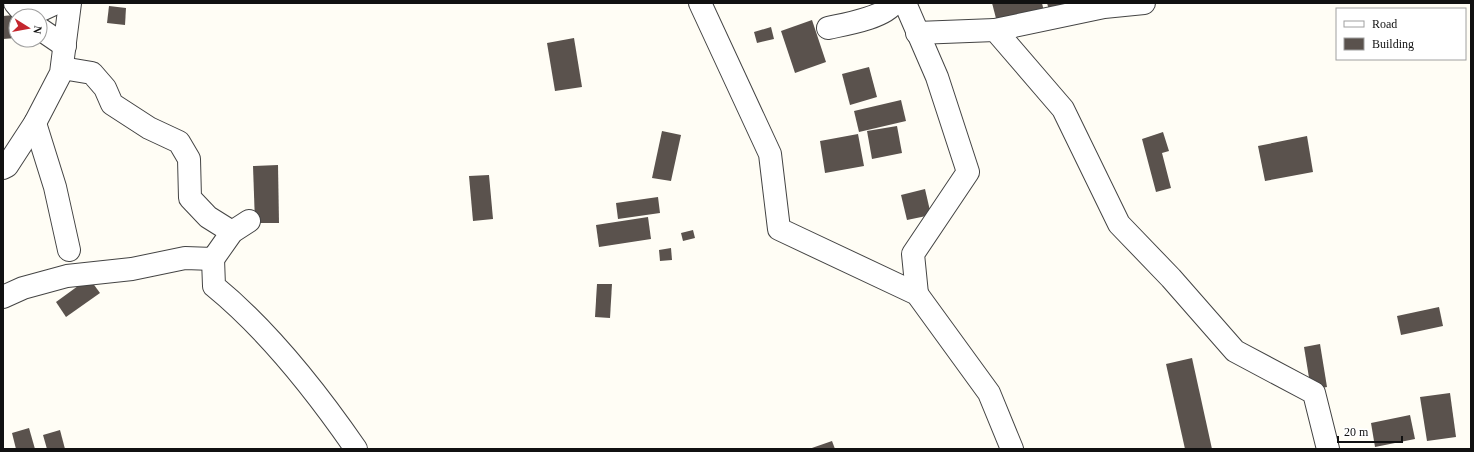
<svg xmlns="http://www.w3.org/2000/svg" width="1474" height="452" viewBox="0 0 1474 452" font-family="'Times New Roman',serif">
  <style>
    .building { fill: #5a524d }
    .lines { fill: none; stroke-linecap: round; stroke-linejoin: round }
    .minor-casing { stroke: #444; stroke-width: 24 }
    .minor { stroke: #fff; stroke-width: 22 }
  </style>
  <rect width="100%" height="100%" fill="#fffdf5"/>
  <g class="building">
    <polygon points="992,3 1042,3 1045,16 998,26"/>
    <polygon points="1047,3 1078,3 1051,17"/>
    <polygon points="109,6 126,8 125,25 107,23"/>
    <polygon points="14,15 16,38 3,39 3,16"/>
    <polygon points="812,20 826,62 795,73 781,31"/>
    <polygon points="771,27 774,39 757,43 754,32"/>
    <polygon points="574,38 582,87 555,91 547,43"/>
    <polygon points="869,67 877,97 850,105 842,74"/>
    <polygon points="901,100 906,121 859,132 854,111"/>
    <polygon points="897,126 902,153 872,159 867,131"/>
    <polygon points="662,131 681,135 671,181 652,178"/>
    <polygon points="1163,132 1169,151 1162,153 1171,188 1156,192 1142,139"/>
    <polygon points="858,134 864,166 825,173 820,141"/>
    <polygon points="1307,136 1313,172 1265,181 1258,146"/>
    <polygon points="278,165 279,223 255,223 253,166"/>
    <polygon points="489,175 493,219 473,221 469,176"/>
    <polygon points="925,189 931,215 907,220 901,195"/>
    <polygon points="658,197 660,213 618,219 616,203"/>
    <polygon points="648,217 651,239 599,247 596,225"/>
    <polygon points="693,230 695,238 683,241 681,233"/>
    <polygon points="671,248 672,260 660,261 659,250"/>
    <polygon points="89,278 100,293 66,317 56,302"/>
    <polygon points="597,284 612,284 610,318 595,317"/>
    <polygon points="1439,307 1443,326 1401,335 1397,316"/>
    <polygon points="1320,344 1327,387 1311,390 1304,347"/>
    <polygon points="1192,358 1212,449 1185,449 1166,364"/>
    <polygon points="1450,393 1456,437 1427,441 1420,397"/>
    <polygon points="1410,415 1415,439 1375,447 1371,423"/>
    <polygon points="29,428 35,449 16,449 12,433"/>
    <polygon points="60,430 65,449 47,449 43,435"/>
    <polygon points="832,441 835,449 809,449"/>
  </g>
  <g class="lines">
    <g class="minor-casing">
      <g id="minor">
        <polyline points="15,3 26,16"/>
        <polyline points="700,3 770,154 779,229 917,294 989,393 1012,449"/>
        <polyline points="905,3 937,77 968,172 913,254 917,294"/>
        <polyline points="28,16 56,3"/>
        <path d="M828,28c18,-4 56,-10 66,-25"/>
        <polyline points="40,29 65,46"/>
        <polyline points="995,30 1104,7 1144,3"/>
        <polyline points="917,33 995,30 1063,109 1119,224 1171,278 1235,351 1314,393 1328,449"/>
        <polyline points="62,68 92,73 105,88 112,104 149,128 179,142 189,159 190,198 208,217 232,232"/>
        <polyline points="35,123 55,187 69,250"/>
        <polyline points="3,168 7,166 35,123 61,73 70,3"/>
        <path d="M213,259l1,27c55,45 102,105 142,163"/>
        <polyline points="3,297 23,288 67,276 132,269 185,258 213,259 232,232 249,221"/>
      </g>
    </g>
    <use href="#minor" class="minor"/>
  </g>
  <rect width="1474" height="452" fill="none" stroke="#111111" stroke-width="8"/>
  <rect x="1336" y="8" width="130" height="52" fill="#ffffff" stroke="#a0a0a0"/>
  <rect x="1344" y="21" width="20" height="6" fill="#ffffff" stroke="#a0a0a0"/>
  <text x="1372" y="28" font-size="12" fill="#111111">Road</text>
  <rect x="1344" y="38" width="20" height="12" fill="#5a524d" stroke="#a0a0a0"/>
  <text x="1372" y="48" font-size="12" fill="#111111">Building</text>
  <g transform="translate(28 28) rotate(101)"><circle r="19" fill="#ffffff" stroke="#a0a0a0"/>
  <path d="M0-3L7 15L0 10L-7 15Z" fill="#c4262e"/>
  <text y="-6" font-size="11" font-weight="bold" text-anchor="middle" fill="#111111">N</text>
  </g>
  <path d="M1338 436v6h64v-6" fill="none" stroke="#111111" stroke-width="2"/>
  <text x="1344" y="436" font-size="12" fill="#111111" stroke="#ffffff" stroke-width="3" paint-order="stroke">20 m</text>
</svg>
